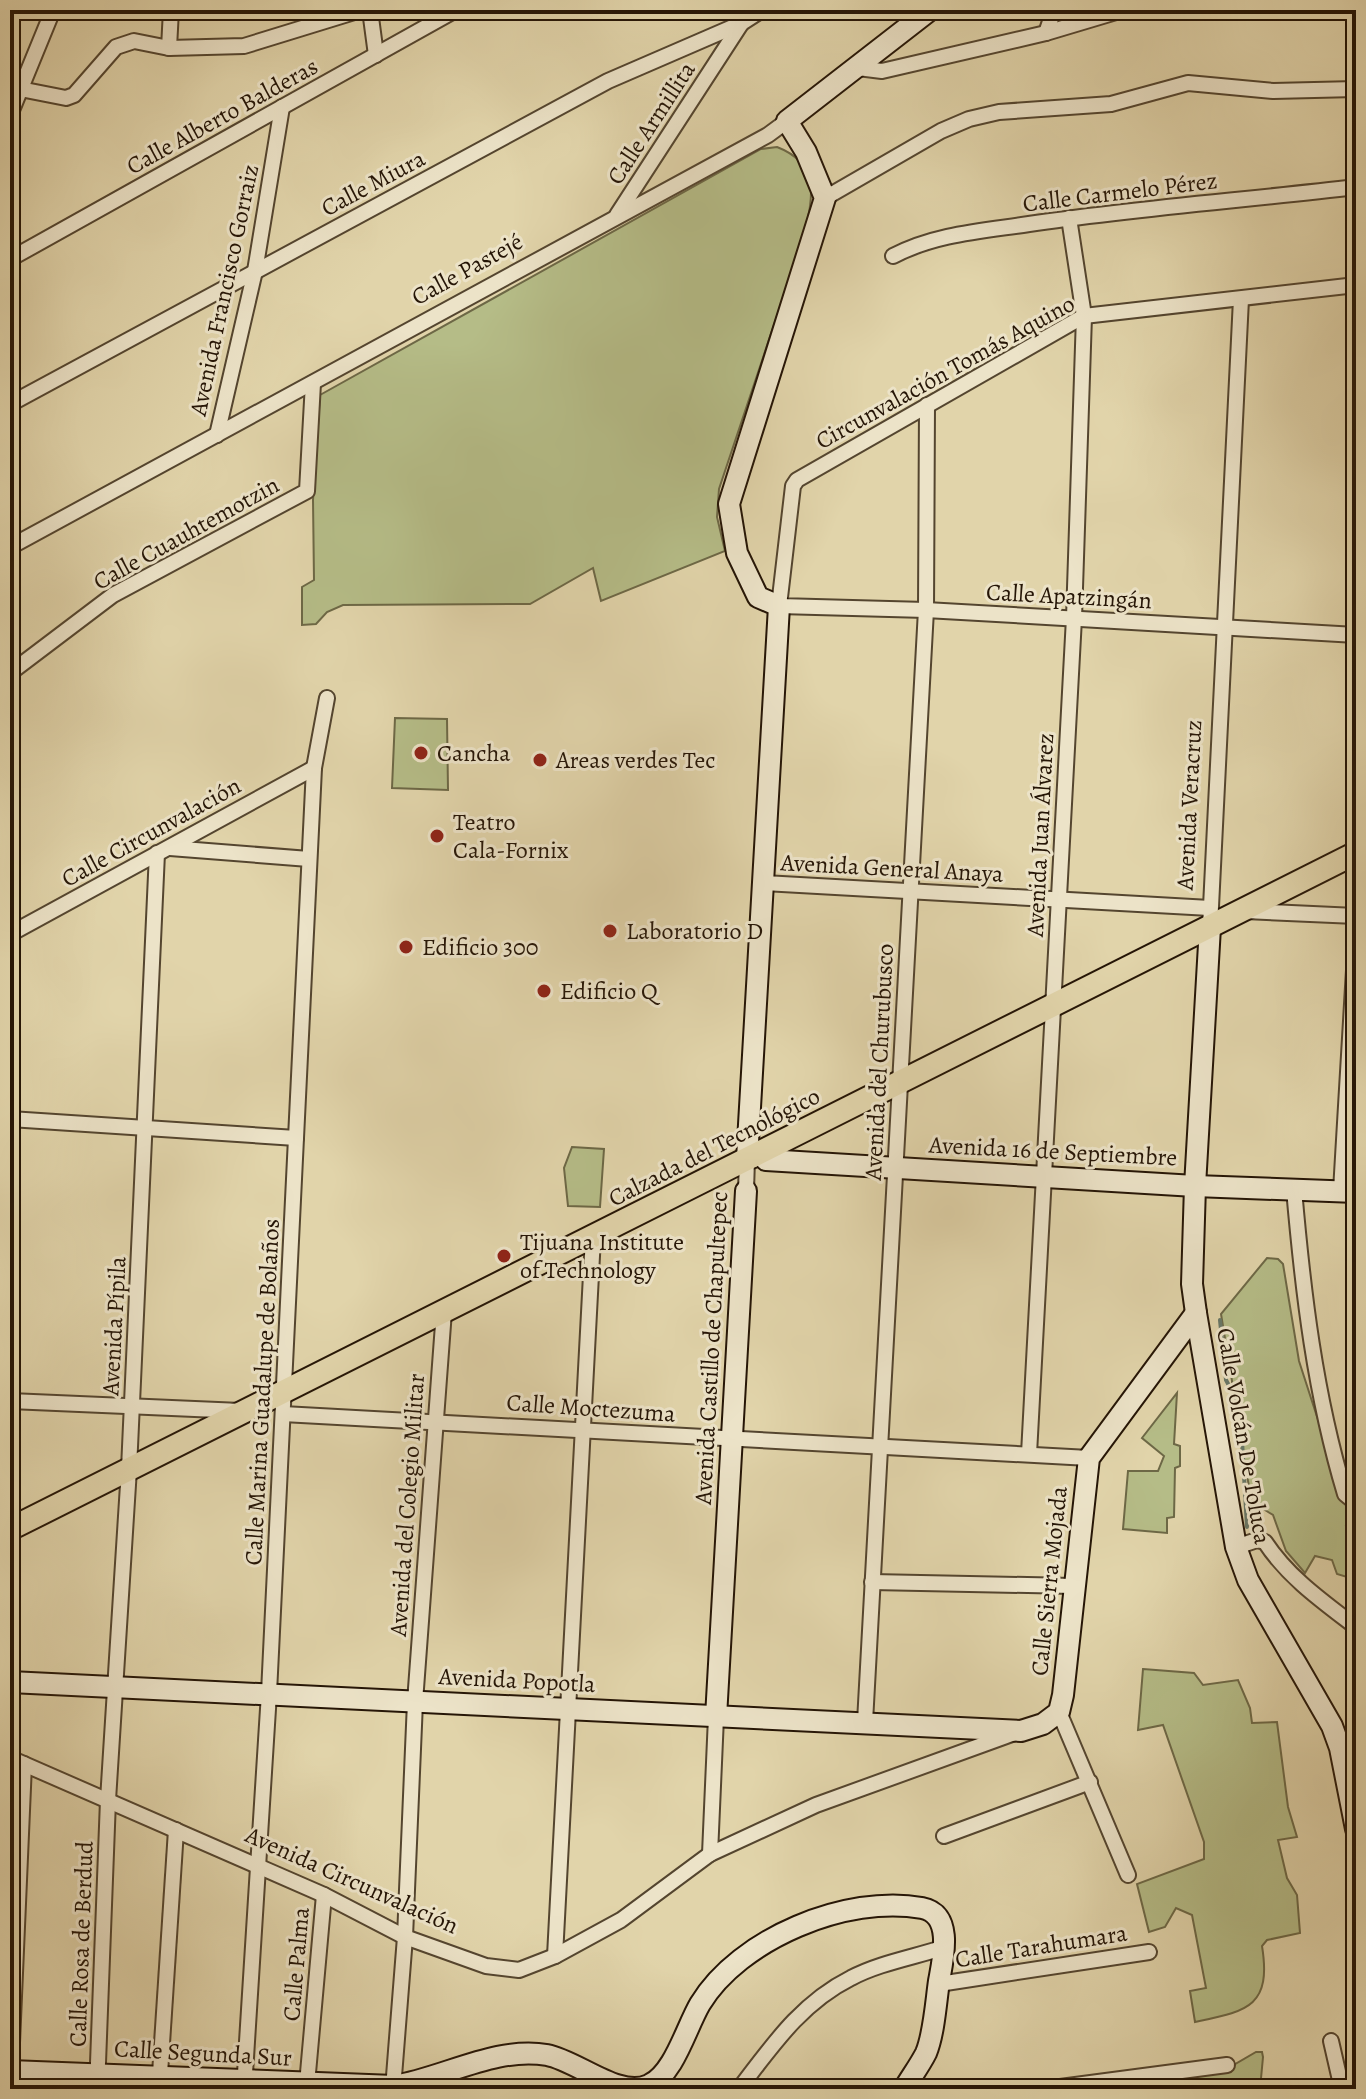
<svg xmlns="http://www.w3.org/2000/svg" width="1366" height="2099" viewBox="0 0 1366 2099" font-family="Alegreya,serif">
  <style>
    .green { fill: #b5bc87; stroke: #6d6846; stroke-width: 2 }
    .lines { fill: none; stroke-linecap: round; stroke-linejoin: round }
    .stream { stroke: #687767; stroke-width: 4 }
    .street-casing { stroke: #54452f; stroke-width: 18 }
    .secondary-casing { stroke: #251506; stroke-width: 24 }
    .primary-casing { stroke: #251506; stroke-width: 26 }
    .street { stroke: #ece3c8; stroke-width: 14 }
    .secondary { stroke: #ece3c8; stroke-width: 20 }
    .primary { stroke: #e1d4aa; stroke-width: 22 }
    .poi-dot { fill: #8f2418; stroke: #ece3c8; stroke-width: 3 }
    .labels { text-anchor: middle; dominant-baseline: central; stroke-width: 6; stroke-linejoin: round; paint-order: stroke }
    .street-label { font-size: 24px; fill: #251506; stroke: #ece3c8 }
    .poi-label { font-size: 24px; fill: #251506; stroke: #ece3c8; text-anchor: start }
  </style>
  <rect width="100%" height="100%" fill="#e1d4aa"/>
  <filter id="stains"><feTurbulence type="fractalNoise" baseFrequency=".0025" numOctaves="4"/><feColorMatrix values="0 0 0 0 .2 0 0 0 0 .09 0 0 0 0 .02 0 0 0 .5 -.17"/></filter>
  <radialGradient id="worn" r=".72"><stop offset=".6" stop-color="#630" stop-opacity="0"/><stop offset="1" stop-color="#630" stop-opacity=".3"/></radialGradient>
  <g class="green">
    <path d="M777,147c44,17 36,50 27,88l-85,254 -2,28 8,34 -124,50 -8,-33 -63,36 -187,1 -16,7 -11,12 -14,1v-38l12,-7 -1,-80 7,-105 441,-246z"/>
    <polygon points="395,718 447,719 448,790 392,788"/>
    <polygon points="572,1147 604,1149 600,1207 568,1206 564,1168"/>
    <polygon points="1267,1258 1278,1259 1283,1264 1299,1361 1320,1426 1355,1501 1346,1525 1356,1530 1356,1573 1347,1577 1337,1574 1332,1560 1315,1556 1305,1573 1286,1551 1273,1515 1252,1502 1232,1397 1232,1381 1221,1314"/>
    <polygon points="1177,1393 1174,1444 1180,1446 1180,1466 1175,1468 1174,1517 1167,1518 1167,1533 1123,1529 1128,1471 1158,1471 1164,1456 1142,1438"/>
    <path d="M1143,1669l51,4 9,12 35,-5 12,28 2,15 25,-1 11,85 9,30 -19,3 9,38 10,17 3,38 -33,7 -5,6c10,62 -16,65 -67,76l-5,-31 16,-3 -14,-73 -16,-7 -11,19 -16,5 -12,-48 67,-25v-17l-41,-117 -25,5z"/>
    <polygon points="1256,2052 1262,2052 1263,2057 1260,2089 1108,2089 1156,2077 1230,2067"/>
  </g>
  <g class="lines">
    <polyline class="stream" points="1220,1320 1226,1380 1240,1406 1247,1527"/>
    <g class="street-casing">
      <g id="street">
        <polyline points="370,10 376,55"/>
        <polyline points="1046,33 1054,10"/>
        <polyline points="169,48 171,10"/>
        <polyline points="858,68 882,71 1046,33 1123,10"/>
        <polyline points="10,87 66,98 74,95 116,47 134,41 169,48 244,46 361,10"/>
        <polyline points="10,115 53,10"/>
        <polyline points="825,198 941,131 969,119 999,112 1111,104 1188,83 1273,91 1356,89"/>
        <polyline points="617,215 741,24"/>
        <path d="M893,256c42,-22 89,-25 136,-32 108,-16 218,-24 327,-37"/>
        <polyline points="10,259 456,10"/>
        <polyline points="1356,285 1084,316 797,480 793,486 779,606 926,610 1356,635"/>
        <polyline points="10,404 608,81 742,23 762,10"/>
        <polyline points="217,435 255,271 282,107"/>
        <polyline points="10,547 768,135 787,121"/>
        <polyline points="10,673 113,595 307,491 313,383"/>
        <polyline points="170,848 309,859"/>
        <polyline points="764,883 1210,908"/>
        <polyline points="1245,911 1356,916"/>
        <polyline points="1210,927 1241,299"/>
        <polyline points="10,934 314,768"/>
        <polyline points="10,974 12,933"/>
        <polyline points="10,1119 296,1138"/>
        <path d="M1294,1189c9,104 21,205 51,305l11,9"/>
        <polyline points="746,1191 747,1159 754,1160"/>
        <polyline points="1341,1191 1356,936"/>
        <polyline points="10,1401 241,1411"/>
        <polyline points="283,1414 1089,1458"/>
        <polyline points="1029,1454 1074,618 1084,316 1069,218"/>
        <path d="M1236,1547l21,-7 8,2c23,35 57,59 91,85"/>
        <polyline points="872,1582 1073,1586"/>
        <polyline points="1059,1712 1128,1875"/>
        <polyline points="865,1722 926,610 927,405"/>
        <polyline points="10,1758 324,1895 405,1937 486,1966 519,1970 555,1956 621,1920 710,1854 816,1805 1012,1734"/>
        <polyline points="944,1836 1090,1782"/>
        <polyline points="710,1854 716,1717"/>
        <polyline points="555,1956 593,1237"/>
        <polyline points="939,1984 1149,1952"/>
        <polyline points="1331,2041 1342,2089"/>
        <polyline points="307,2084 324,1895"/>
        <polyline points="10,2089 24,1764"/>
        <polyline points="97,2089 108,1800 129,1469 157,853"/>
        <polyline points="159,2089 176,1830"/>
        <polyline points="244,2089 269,1693 314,768 327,698"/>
        <polyline points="393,2089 405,1937 415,1702 444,1311"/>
        <path d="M739,2089c33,-43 62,-86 112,-111 28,-15 64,-21 94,-31"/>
        <polyline points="1045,2089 1227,2065"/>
      </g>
    </g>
    <g class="secondary-casing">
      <g id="secondary">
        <polyline points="1210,927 1195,1186 1192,1284 1196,1313 1236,1547 1248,1580 1332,1726 1340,1748 1356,1829"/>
        <polyline points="747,1159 779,606 758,597 737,553 729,504 825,198 806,152 787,121 930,10"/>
        <polyline points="766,1160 1195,1186 1356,1192"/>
        <polyline points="10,1682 1021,1731 1043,1724 1059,1712 1063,1695 1089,1458 1196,1313"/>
        <polyline points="716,1717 746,1191"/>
        <path d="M10,2071l384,15c50,-8 102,-40 153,-31 31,6 72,44 102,30 25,-11 37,-57 51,-81 39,-65 147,-110 222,-96 32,6 21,51 17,73 -3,21 -5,53 -13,72 -6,12 -15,24 -22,36"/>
      </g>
    </g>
    <g class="primary-casing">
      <polyline id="primary" points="10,1529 1356,853"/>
    </g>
    <use href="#street" class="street"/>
    <use href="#secondary" class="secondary"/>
    <use href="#primary" class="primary"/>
  </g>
  <g class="poi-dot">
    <circle cx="421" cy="753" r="8"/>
    <circle cx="540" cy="760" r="8"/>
    <circle cx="437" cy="836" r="8"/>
    <circle cx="610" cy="931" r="8"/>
    <circle cx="406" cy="947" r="8"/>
    <circle cx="544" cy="991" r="8"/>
    <circle cx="504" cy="1256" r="8"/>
  </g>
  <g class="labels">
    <g class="street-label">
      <text transform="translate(222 116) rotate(-29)">Calle Alberto Balderas</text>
      <text transform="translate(651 123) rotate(-57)">Calle Armillita</text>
      <text transform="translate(373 183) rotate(-28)">Calle Miura</text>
      <text transform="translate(1120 192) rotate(-7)">Calle Carmelo Pérez</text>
      <text transform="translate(467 269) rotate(-29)">Calle Pastejé</text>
      <text transform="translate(224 290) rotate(-78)">Avenida Francisco Gorraiz</text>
      <text transform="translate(945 372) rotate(-29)">Circunvalación Tomás Aquino</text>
      <text transform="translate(186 533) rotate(-29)">Calle Cuauhtemotzin</text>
      <text transform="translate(1069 596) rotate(3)">Calle Apatzingán</text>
      <text transform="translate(1189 805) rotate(-87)">Avenida Veracruz</text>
      <text transform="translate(151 832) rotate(-29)">Calle Circunvalación</text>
      <text transform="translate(1040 835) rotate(-87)">Avenida Juan Álvarez</text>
      <text transform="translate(892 868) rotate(3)">Avenida General Anaya</text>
      <text transform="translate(879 1062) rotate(-87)">Avenida del Churubusco</text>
      <text transform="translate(714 1147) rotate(-27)">Calzada del Tecnológico</text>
      <text transform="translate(1053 1151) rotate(3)">Avenida 16 de Septiembre</text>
      <text transform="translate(114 1326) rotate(-87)">Avenida Pípila</text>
      <text transform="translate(711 1348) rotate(-87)">Avenida Castillo de Chapultepec</text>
      <text transform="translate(262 1392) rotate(-87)">Calle Marina Guadalupe de Bolaños</text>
      <text transform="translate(591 1408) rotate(4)">Calle Moctezuma</text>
      <text transform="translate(1244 1436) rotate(80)">Calle Volcán De Toluca</text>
      <text transform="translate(407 1505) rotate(-86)">Avenida del Colegio Militar</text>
      <text transform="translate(1049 1581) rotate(-84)">Calle Sierra Mojada</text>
      <text transform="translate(517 1680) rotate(3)">Avenida Popotla</text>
      <text transform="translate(352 1880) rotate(24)">Avenida Circunvalación</text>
      <text transform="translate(81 1944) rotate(-88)">Calle Rosa de Berdud</text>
      <text transform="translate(1041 1946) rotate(-9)">Calle Tarahumara</text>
      <text transform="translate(296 1964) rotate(-85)">Calle Palma</text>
      <text transform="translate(203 2053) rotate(3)">Calle Segunda Sur</text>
    </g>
    <g class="poi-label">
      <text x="437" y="753">Cancha</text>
      <text x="556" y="760">Areas verdes Tec</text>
      <text x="453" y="822">Teatro<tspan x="453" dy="28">Cala-Fornix</tspan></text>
      <text x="626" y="931">Laboratorio D</text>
      <text x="422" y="947">Edificio 300</text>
      <text x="560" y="991">Edificio Q</text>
      <text x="520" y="1242">Tijuana Institute<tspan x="520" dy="28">of Technology</tspan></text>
    </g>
  </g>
  <rect width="1366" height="2099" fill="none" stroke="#e1d4aa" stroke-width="40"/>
  <rect x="12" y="12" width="1342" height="2075" fill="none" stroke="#251506" stroke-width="4"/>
  <rect x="20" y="20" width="1326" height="2059" fill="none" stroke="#251506" stroke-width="2"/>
  <rect width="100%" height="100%" filter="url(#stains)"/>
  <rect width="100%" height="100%" fill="url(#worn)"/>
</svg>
